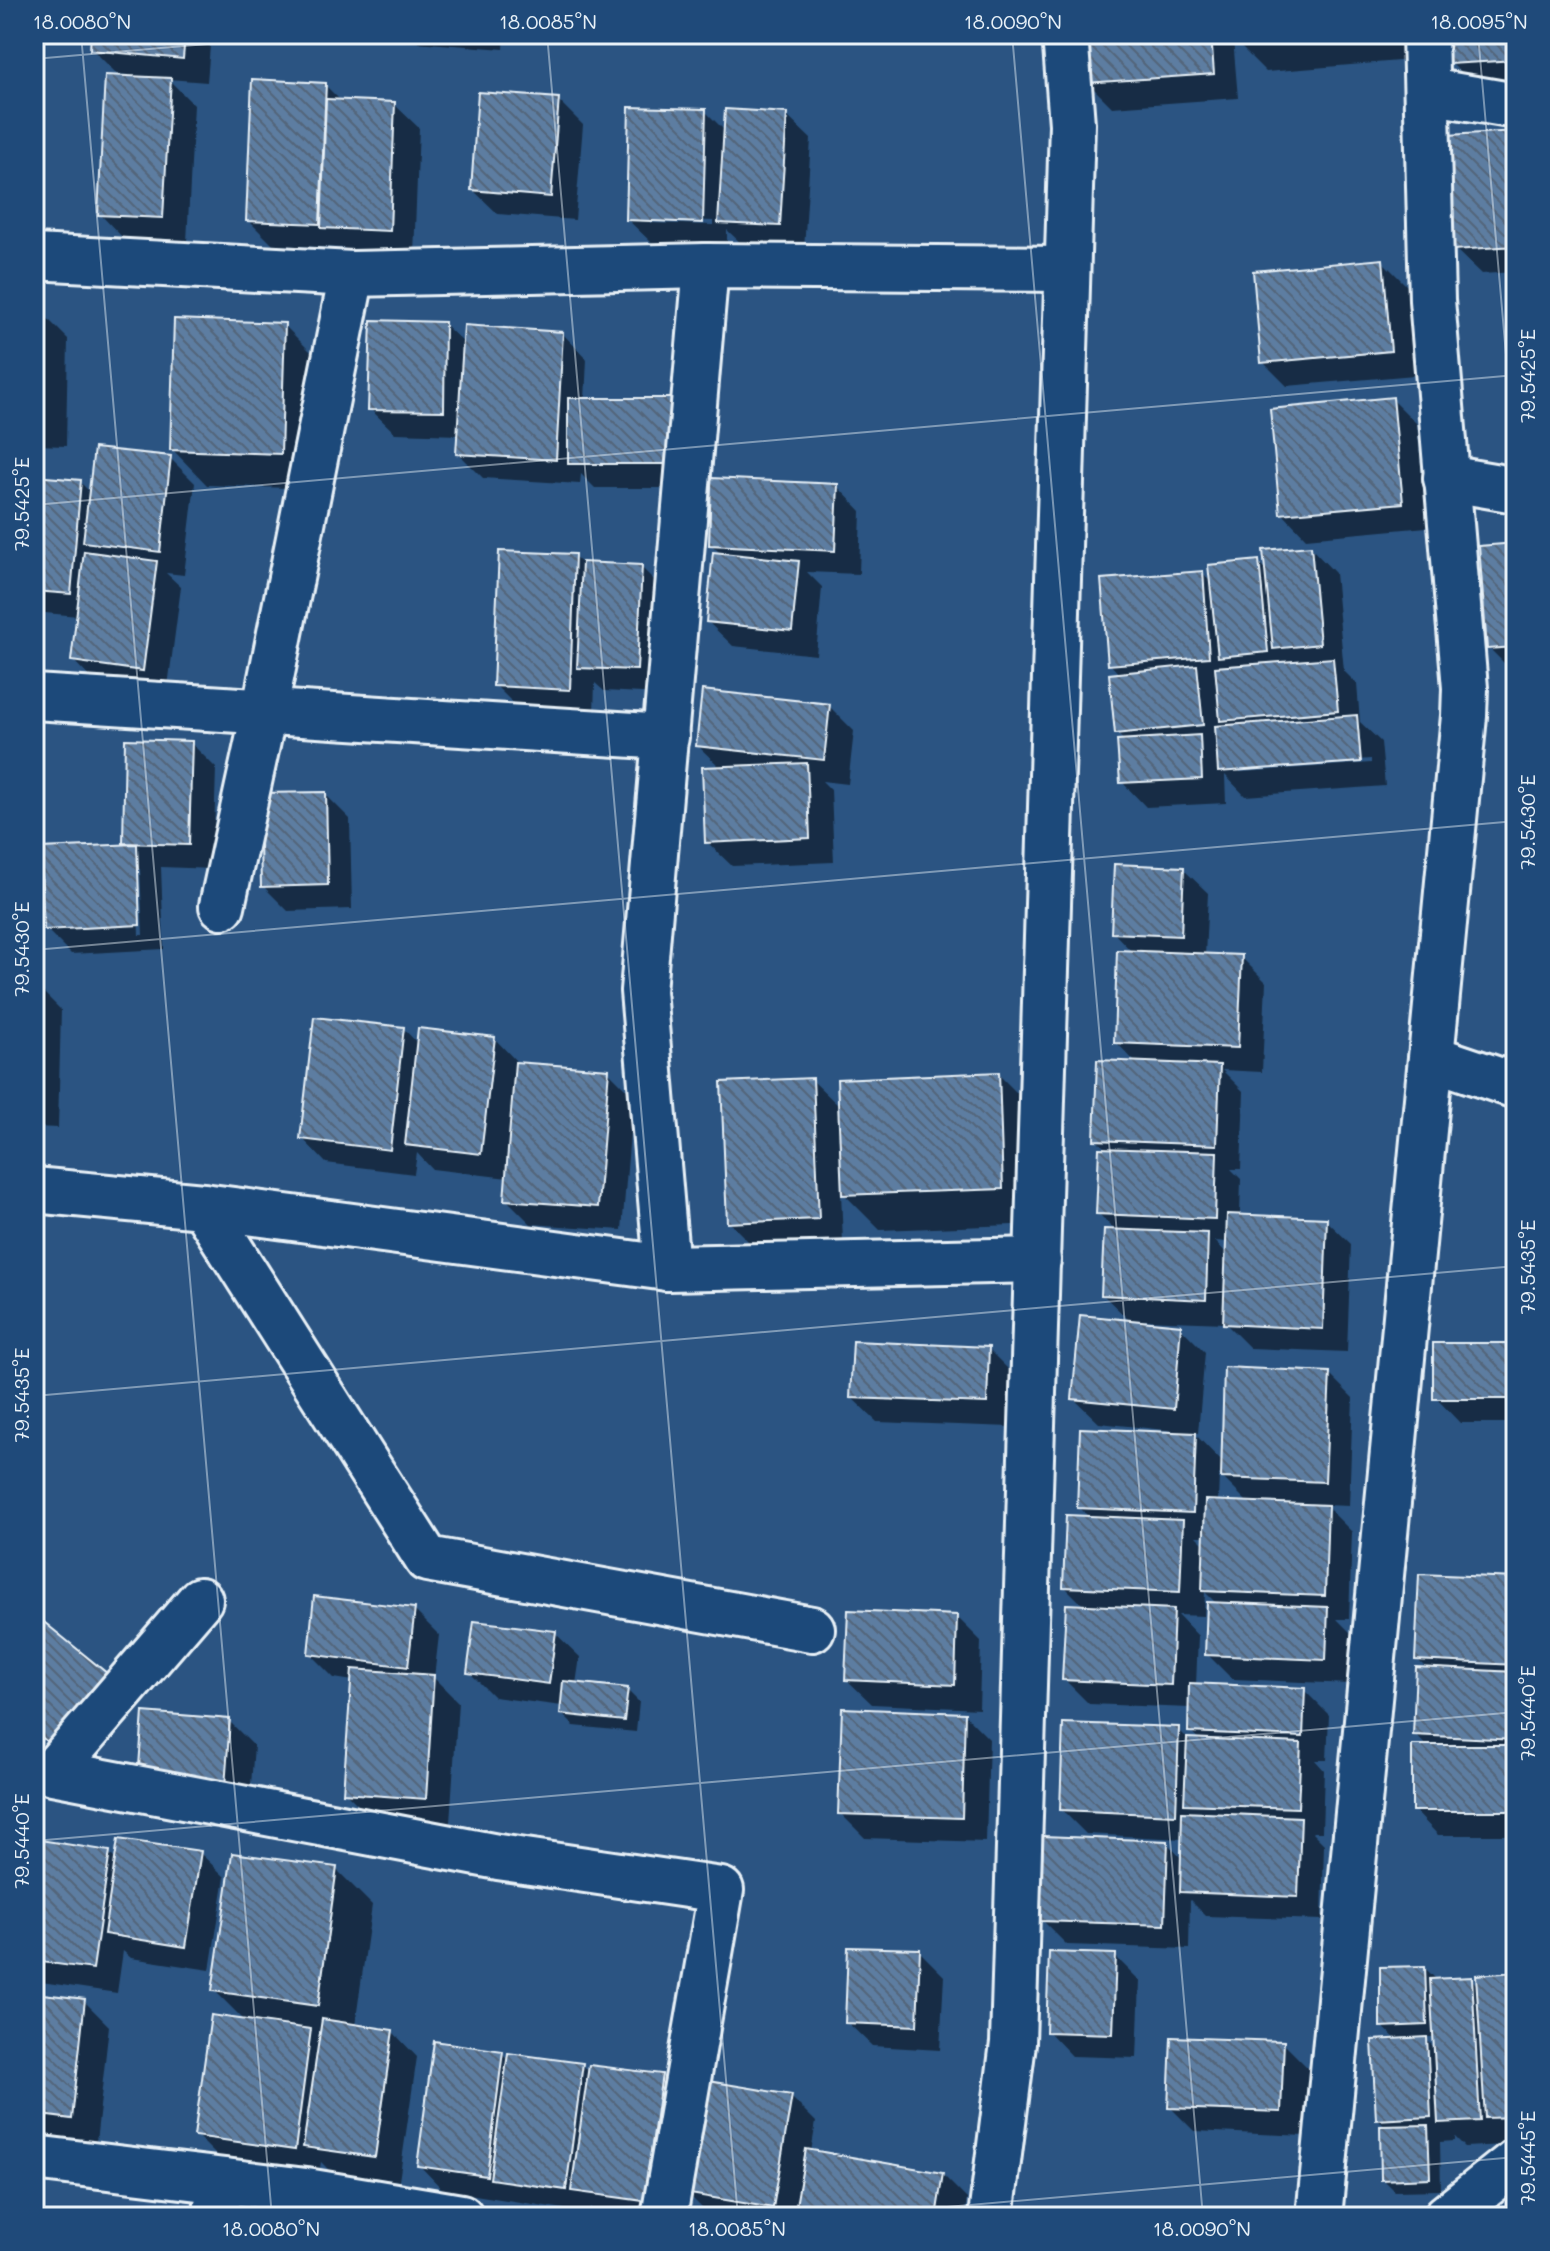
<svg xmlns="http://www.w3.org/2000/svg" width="1550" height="2251" viewBox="0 0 1550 2251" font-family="Mali,sans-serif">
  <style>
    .shadow { fill: #0007; fill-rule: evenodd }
    .building { fill: url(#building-back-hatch); stroke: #e8f1f8; stroke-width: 2 }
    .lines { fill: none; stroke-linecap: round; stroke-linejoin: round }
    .street-casing { stroke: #e8f1f8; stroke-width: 50 }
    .street { stroke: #1f4a7a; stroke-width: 44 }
    .ticks { fill: none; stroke: #e8f1f8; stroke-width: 2; stroke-opacity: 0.45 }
    .neatline { fill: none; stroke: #e8f1f8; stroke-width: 3 }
    .ticks-label { font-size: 20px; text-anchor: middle; fill: #e8f1f8 }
  </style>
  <defs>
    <pattern id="building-back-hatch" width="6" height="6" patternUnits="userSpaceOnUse" patternTransform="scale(2)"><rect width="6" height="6" fill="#5d7da1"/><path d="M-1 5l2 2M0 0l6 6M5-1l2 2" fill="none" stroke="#53657a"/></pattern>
  </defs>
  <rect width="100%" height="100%" fill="#2b5482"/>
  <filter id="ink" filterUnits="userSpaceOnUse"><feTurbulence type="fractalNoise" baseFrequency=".0125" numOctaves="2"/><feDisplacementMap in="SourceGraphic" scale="16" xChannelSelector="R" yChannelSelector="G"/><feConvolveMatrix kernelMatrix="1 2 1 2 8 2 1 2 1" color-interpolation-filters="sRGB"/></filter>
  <g filter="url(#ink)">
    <g class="shadow">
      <polygon points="93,34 211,34 207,82 168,79 194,105 187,242 124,239 100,214 127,75 117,74 92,49"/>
      <polygon points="384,34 505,34 504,49 390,40"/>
      <polygon points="1084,34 1409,34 1411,60 1266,72 1233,39 1238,98 1112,107 1087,82"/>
      <polygon points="1449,34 1516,34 1516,85 1476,88 1451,63"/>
      <polygon points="325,85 341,101 394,104 419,128 414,255 347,251 344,248 273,245 248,220"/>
      <polygon points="558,100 583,125 575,220 498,214 473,190"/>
      <path d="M705,111l20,20 61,-16 25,24 -7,111 -59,-3 -18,-17v16l-74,-2 -25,-24zM651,219l62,2v4l-62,-2z"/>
      <polygon points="1516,133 1516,272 1481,274 1456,250"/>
      <polygon points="1382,261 1407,286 1415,375 1287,386 1263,362"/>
      <polygon points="34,314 43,314 68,339 66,446 34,445"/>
      <polygon points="444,324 465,344 563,334 587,359 585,400 702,488 595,488 581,474 580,484 483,478 458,453 459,435 395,433 370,409"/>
      <polygon points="284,325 320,361 316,489 207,485 172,449"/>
      <polygon points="1393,400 1417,424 1427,527 1306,538 1282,513"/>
      <polygon points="170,458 195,483 184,575 166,573 181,587 167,694 97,685 73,660 78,616 34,612 34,478 80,482 91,493"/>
      <polygon points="837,486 861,511 859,574 807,572 822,587 816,655 733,646 708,622 722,555 711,544"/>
      <polygon points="1516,545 1516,675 1489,648"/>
      <path d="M1311,548l24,25 9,98 13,13 3,38 21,20 4,44 -140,10 -20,-21 1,28 -80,4 -24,-25 3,-41 -9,-8 4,-58 -10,-11 92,-91 10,10 46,-21 9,9zM1371,759v4l-131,9v-4z"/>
      <polygon points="574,556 583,564 641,567 665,591 661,694 604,691 595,683 594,713 520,710 495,685"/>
      <polygon points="829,706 854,731 848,784 822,781 831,790 834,862 732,866 707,842 721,768 698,746"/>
      <path d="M191,743l25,25 -3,101 -52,-2 3,82 -93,5 -25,-25 83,-83 -4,-4zM136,869h4l3,66h-4z"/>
      <polygon points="325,794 350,819 352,909 288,911 263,886"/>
      <path d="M1183,869l25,24 -3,63 36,1 25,25 -4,90 -40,-2 22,22 -3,77h-10l10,10 -1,37 86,4 25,24 -4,108 -97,-4 -25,-25 -80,-3 -1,3 36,4 25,25 -7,81 -5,-1 30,31 106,-89 24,24 -4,108 -24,-1 27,27 -3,87h-12l15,15 -2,50 -118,-5 -25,-25 10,-50 -12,-12 -1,24 -26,-1 20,21 -2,50 108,4 25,25 -2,45h-12l9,10 -2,62h-10l12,12 -2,76 -116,-4 -16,-16 -1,49 -122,-4 -25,-25 125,-77 15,16 1,-20 -97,-5 -24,-24 116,-81 11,11h11l-10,-9v-23l-101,-4 -25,-25 21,-72 -20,-20 25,-69 -11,-11 96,-73v-3l-76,-8 -25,-24 57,-77 -28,-27 14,-63 -19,-19 9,-63 -11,-11 41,-75 -21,-22 17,-89 -20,-21zM1215,1241l13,1v13zM1219,1474l30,30 -31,-1zM1196,1536h10l-1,9z"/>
      <polygon points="34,983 61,1010 58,1128 34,1127"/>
      <polygon points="404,1029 419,1045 494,1038 518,1063 608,1071 633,1096 622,1230 531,1224 506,1199 508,1178 432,1169 417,1153 414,1174 326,1163 302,1138"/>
      <polygon points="998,1074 1034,1110 1038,1224 880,1230 841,1191 843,1243 754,1247 729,1222 812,1080 841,1108"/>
      <polygon points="1516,1345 1516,1423 1460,1423 1436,1398"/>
      <polygon points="988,1349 1013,1374 1011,1427 877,1422 852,1398"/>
      <polygon points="1516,1580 1516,1835 1438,1835 1414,1810 1427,1747 1415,1734 1428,1670 1417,1659"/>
      <polygon points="414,1610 439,1635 434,1678 458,1702 450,1823 370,1817 345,1792 353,1681 334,1678 310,1654"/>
      <polygon points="956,1616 981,1641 979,1709 872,1704 847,1680"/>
      <polygon points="555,1633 580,1657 576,1684 627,1690 639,1702 636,1732 574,1726 562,1714 562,1706 494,1697 470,1673"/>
      <polygon points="965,1715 989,1739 986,1842 865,1838 840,1813"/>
      <polygon points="229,1721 254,1746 249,1811 165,1804"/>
      <polygon points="34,1841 109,1853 117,1861 200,1853 225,1877 210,1970 131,1958 123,1951 117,1993 34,1981"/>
      <polygon points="336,1869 372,1905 355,2026 393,2032 417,2057 399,2181 330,2171 321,2162 319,2174 221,2160 196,2135 246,2022 214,1990"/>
      <polygon points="919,1951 944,1976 940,2050 872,2046 847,2022"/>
      <polygon points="1115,1956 1140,1981 1137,2058 1072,2056 1048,2031"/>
      <path d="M1425,1968l13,13 33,-2 8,8 37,-13v168h-4l-9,-9 1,12 -39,2 -10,-10v4l-15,1 1,48 -46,1 -12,-12 4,-51 -9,-8 19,-80 -15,-14zM1424,2037h11l1,12z"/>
      <polygon points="34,1995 84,2001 109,2026 96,2142 34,2135"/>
      <polygon points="1283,2043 1308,2068 1305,2136 1194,2131 1170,2107"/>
      <polygon points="502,2053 509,2060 582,2064 590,2073 661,2076 686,2101 669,2217 614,2217 598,2215 591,2207 590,2213 443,2190 419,2165"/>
      <polygon points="791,2097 816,2122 811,2152 942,2174 967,2199 964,2217 711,2217 686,2192"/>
    </g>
    <g class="building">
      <polygon points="91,34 185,34 183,59 90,50"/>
      <polygon points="1082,34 1211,34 1214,74 1086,83"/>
      <polygon points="1447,34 1516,34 1516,60 1449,64"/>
      <polygon points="105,75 171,78 163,218 98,215"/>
      <polygon points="252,79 326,83 320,224 246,221"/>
      <polygon points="478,92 559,98 551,197 471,190"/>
      <polygon points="326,99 395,102 390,231 321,228"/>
      <polygon points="629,107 706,109 703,223 626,220"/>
      <polygon points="725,109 787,113 780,226 718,223"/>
      <polygon points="1516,131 1516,246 1454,250 1448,135"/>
      <polygon points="1383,259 1391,351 1261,363 1253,271"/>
      <polygon points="34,312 44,312 42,422 34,422"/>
      <polygon points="174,319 285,323 281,454 170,450"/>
      <polygon points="371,320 445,322 444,411 368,410"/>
      <polygon points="464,325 563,332 556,460 456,454"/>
      <polygon points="1393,397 1403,503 1280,514 1270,409"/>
      <rect x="568" y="398" width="110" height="66"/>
      <polygon points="94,448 171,456 160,552 83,542"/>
      <polygon points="34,476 81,480 71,594 34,591"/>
      <polygon points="711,478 838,484 835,551 709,545"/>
      <polygon points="1516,543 1516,647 1487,649 1479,546"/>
      <polygon points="1311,546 1320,644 1273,649 1263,550"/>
      <polygon points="84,551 157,561 143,671 71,661"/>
      <polygon points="499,551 575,554 570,690 493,686"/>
      <polygon points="713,552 799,561 792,631 706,622"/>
      <polygon points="1259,560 1268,652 1218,657 1208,565"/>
      <polygon points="582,562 642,565 637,670 577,668"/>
      <polygon points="1203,571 1209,657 1108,665 1101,579"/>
      <polygon points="1333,658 1338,711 1220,721 1215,667"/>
      <polygon points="1197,665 1203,725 1115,734 1109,674"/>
      <polygon points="702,690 830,704 824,760 696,746"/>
      <polygon points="1357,715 1361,762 1218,772 1215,726"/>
      <polygon points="1200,735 1202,779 1120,783 1117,740"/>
      <polygon points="125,739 192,741 189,845 123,843"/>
      <polygon points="807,763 810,838 705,843 702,767"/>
      <polygon points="326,792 328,885 261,887 259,793"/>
      <polygon points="137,844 140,925 44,930 40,848"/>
      <polygon points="1114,864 1184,867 1181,936 1111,933"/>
      <polygon points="1117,950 1242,955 1238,1048 1114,1043"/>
      <polygon points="314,1017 404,1027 390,1150 300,1139"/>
      <polygon points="418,1028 495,1037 481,1154 405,1145"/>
      <polygon points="1097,1060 1220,1065 1217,1145 1094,1140"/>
      <polygon points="515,1062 609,1069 598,1207 504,1200"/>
      <polygon points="999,1072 1003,1189 842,1195 837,1079"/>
      <polygon points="813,1078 819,1219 727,1223 721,1082"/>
      <polygon points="1099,1148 1217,1152 1215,1219 1096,1214"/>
      <polygon points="1227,1214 1327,1218 1323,1329 1223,1324"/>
      <polygon points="1104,1229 1208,1233 1206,1300 1101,1295"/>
      <polygon points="1080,1315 1181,1325 1174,1409 1072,1399"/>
      <polygon points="853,1341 989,1347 987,1403 850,1398"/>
      <rect x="1433" y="1343" width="83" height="56"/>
      <polygon points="1224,1367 1330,1372 1325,1482 1221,1478"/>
      <polygon points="1080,1428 1196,1433 1193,1513 1077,1508"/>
      <polygon points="1205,1500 1328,1505 1325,1596 1202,1591"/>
      <polygon points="1066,1515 1183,1520 1180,1592 1063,1587"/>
      <polygon points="1419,1574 1516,1578 1516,1665 1415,1660"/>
      <polygon points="314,1596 415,1608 408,1667 308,1654"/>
      <polygon points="1207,1602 1328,1607 1326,1660 1205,1655"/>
      <polygon points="1066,1604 1174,1609 1171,1685 1062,1680"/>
      <polygon points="848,1610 957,1615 955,1685 845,1680"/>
      <polygon points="34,1614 108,1674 51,1745 34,1731"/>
      <polygon points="474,1621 556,1631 549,1684 467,1673"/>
      <polygon points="1416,1667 1516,1672 1516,1740 1413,1735"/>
      <polygon points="352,1669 434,1675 426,1799 343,1793"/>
      <polygon points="563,1681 628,1688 624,1721 560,1714"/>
      <polygon points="1189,1683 1305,1688 1303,1737 1188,1732"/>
      <polygon points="842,1708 965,1713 962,1818 838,1814"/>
      <polygon points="143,1712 230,1719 225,1787 138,1780"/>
      <polygon points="1063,1723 1179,1727 1176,1815 1060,1810"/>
      <polygon points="1187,1738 1301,1743 1298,1808 1184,1804"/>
      <rect x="1412" y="1745" width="104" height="66"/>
      <polygon points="1182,1812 1301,1817 1298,1897 1180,1892"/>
      <polygon points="1043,1836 1168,1841 1165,1925 1040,1921"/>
      <polygon points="34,1839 110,1851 93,1969 34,1961"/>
      <polygon points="118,1839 201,1851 186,1947 104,1934"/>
      <polygon points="232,1853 337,1867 318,2006 212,1991"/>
      <polygon points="848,1947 920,1949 917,2026 845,2023"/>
      <polygon points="1049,1952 1116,1954 1113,2034 1046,2032"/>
      <polygon points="1425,1966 1427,2025 1380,2027 1380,1967"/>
      <polygon points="1516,1972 1516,2117 1485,2118 1476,1975"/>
      <polygon points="1472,1977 1480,2121 1438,2123 1430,1979"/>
      <polygon points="34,1993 85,1999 72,2119 34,2114"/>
      <polygon points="211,2015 311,2029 295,2150 194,2136"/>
      <polygon points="322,2019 393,2030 375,2157 303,2147"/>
      <polygon points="1171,2037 1284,2041 1281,2112 1168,2108"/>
      <polygon points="1427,2037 1431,2117 1376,2120 1372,2040"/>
      <polygon points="434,2041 503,2051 487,2176 417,2166"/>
      <polygon points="508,2053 583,2063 566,2190 490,2179"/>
      <polygon points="589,2065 662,2074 644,2201 571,2191"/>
      <polygon points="702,2080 792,2095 773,2208 684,2193"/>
      <polygon points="1428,2125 1430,2178 1381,2180 1380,2126"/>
      <polygon points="806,2149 943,2173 936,2217 794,2217"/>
    </g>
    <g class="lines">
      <g class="street-casing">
        <g id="street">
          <polyline points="1428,91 1516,106"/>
          <polyline points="34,257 352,274 706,266 1066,269"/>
          <polyline points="1446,478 1516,490"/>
          <polyline points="34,697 666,737"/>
          <polyline points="222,906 264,713 352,274"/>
          <polyline points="1433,1058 1516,1086"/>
          <polyline points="34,1190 203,1206 667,1268 643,991 706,266"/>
          <polyline points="203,1206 427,1559 812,1629"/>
          <polyline points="667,1268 1038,1260"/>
          <polyline points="200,1600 52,1772 498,1857 721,1890 664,2217"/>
          <polyline points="34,2158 306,2191 461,2217"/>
          <polyline points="215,2217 221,2181"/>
          <polyline points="991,2217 1013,2043 1072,124 1065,34"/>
          <polyline points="1319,2217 1464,716 1465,688 1432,300 1425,34"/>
          <polyline points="1446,2217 1516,2161"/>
        </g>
      </g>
      <use href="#street" class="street"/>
    </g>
  </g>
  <path class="ticks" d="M81,34l191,2183M547,34l191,2183M1012,34l191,2183M1478,34l38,435M34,59l288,-25M34,505l1482,-130M34,950l1482,-129M34,1396l1482,-130M34,1841l1482,-129M833,2217l683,-60"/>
  <rect width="1550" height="2251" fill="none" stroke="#1f4a7a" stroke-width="88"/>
  <rect x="44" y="44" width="1462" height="2163" class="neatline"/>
  <g class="ticks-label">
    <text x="82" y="29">18.0080°N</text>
    <text x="548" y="29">18.0085°N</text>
    <text x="1013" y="29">18.0090°N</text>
    <text x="1479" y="29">18.0095°N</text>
    <text transform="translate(1528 376) rotate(-90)" y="7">79.5425°E</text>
    <text transform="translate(22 504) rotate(-90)" y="7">79.5425°E</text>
    <text transform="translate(1528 822) rotate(-90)" y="7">79.5430°E</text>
    <text transform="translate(22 949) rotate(-90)" y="7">79.5430°E</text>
    <text transform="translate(1528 1267) rotate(-90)" y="7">79.5435°E</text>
    <text transform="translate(22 1395) rotate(-90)" y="7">79.5435°E</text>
    <text transform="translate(1528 1713) rotate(-90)" y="7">79.5440°E</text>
    <text transform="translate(22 1841) rotate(-90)" y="7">79.5440°E</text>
    <text transform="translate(1528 2158) rotate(-90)" y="7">79.5445°E</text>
    <text x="271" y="2236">18.0080°N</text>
    <text x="737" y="2236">18.0085°N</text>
    <text x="1202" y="2236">18.0090°N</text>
  </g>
</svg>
